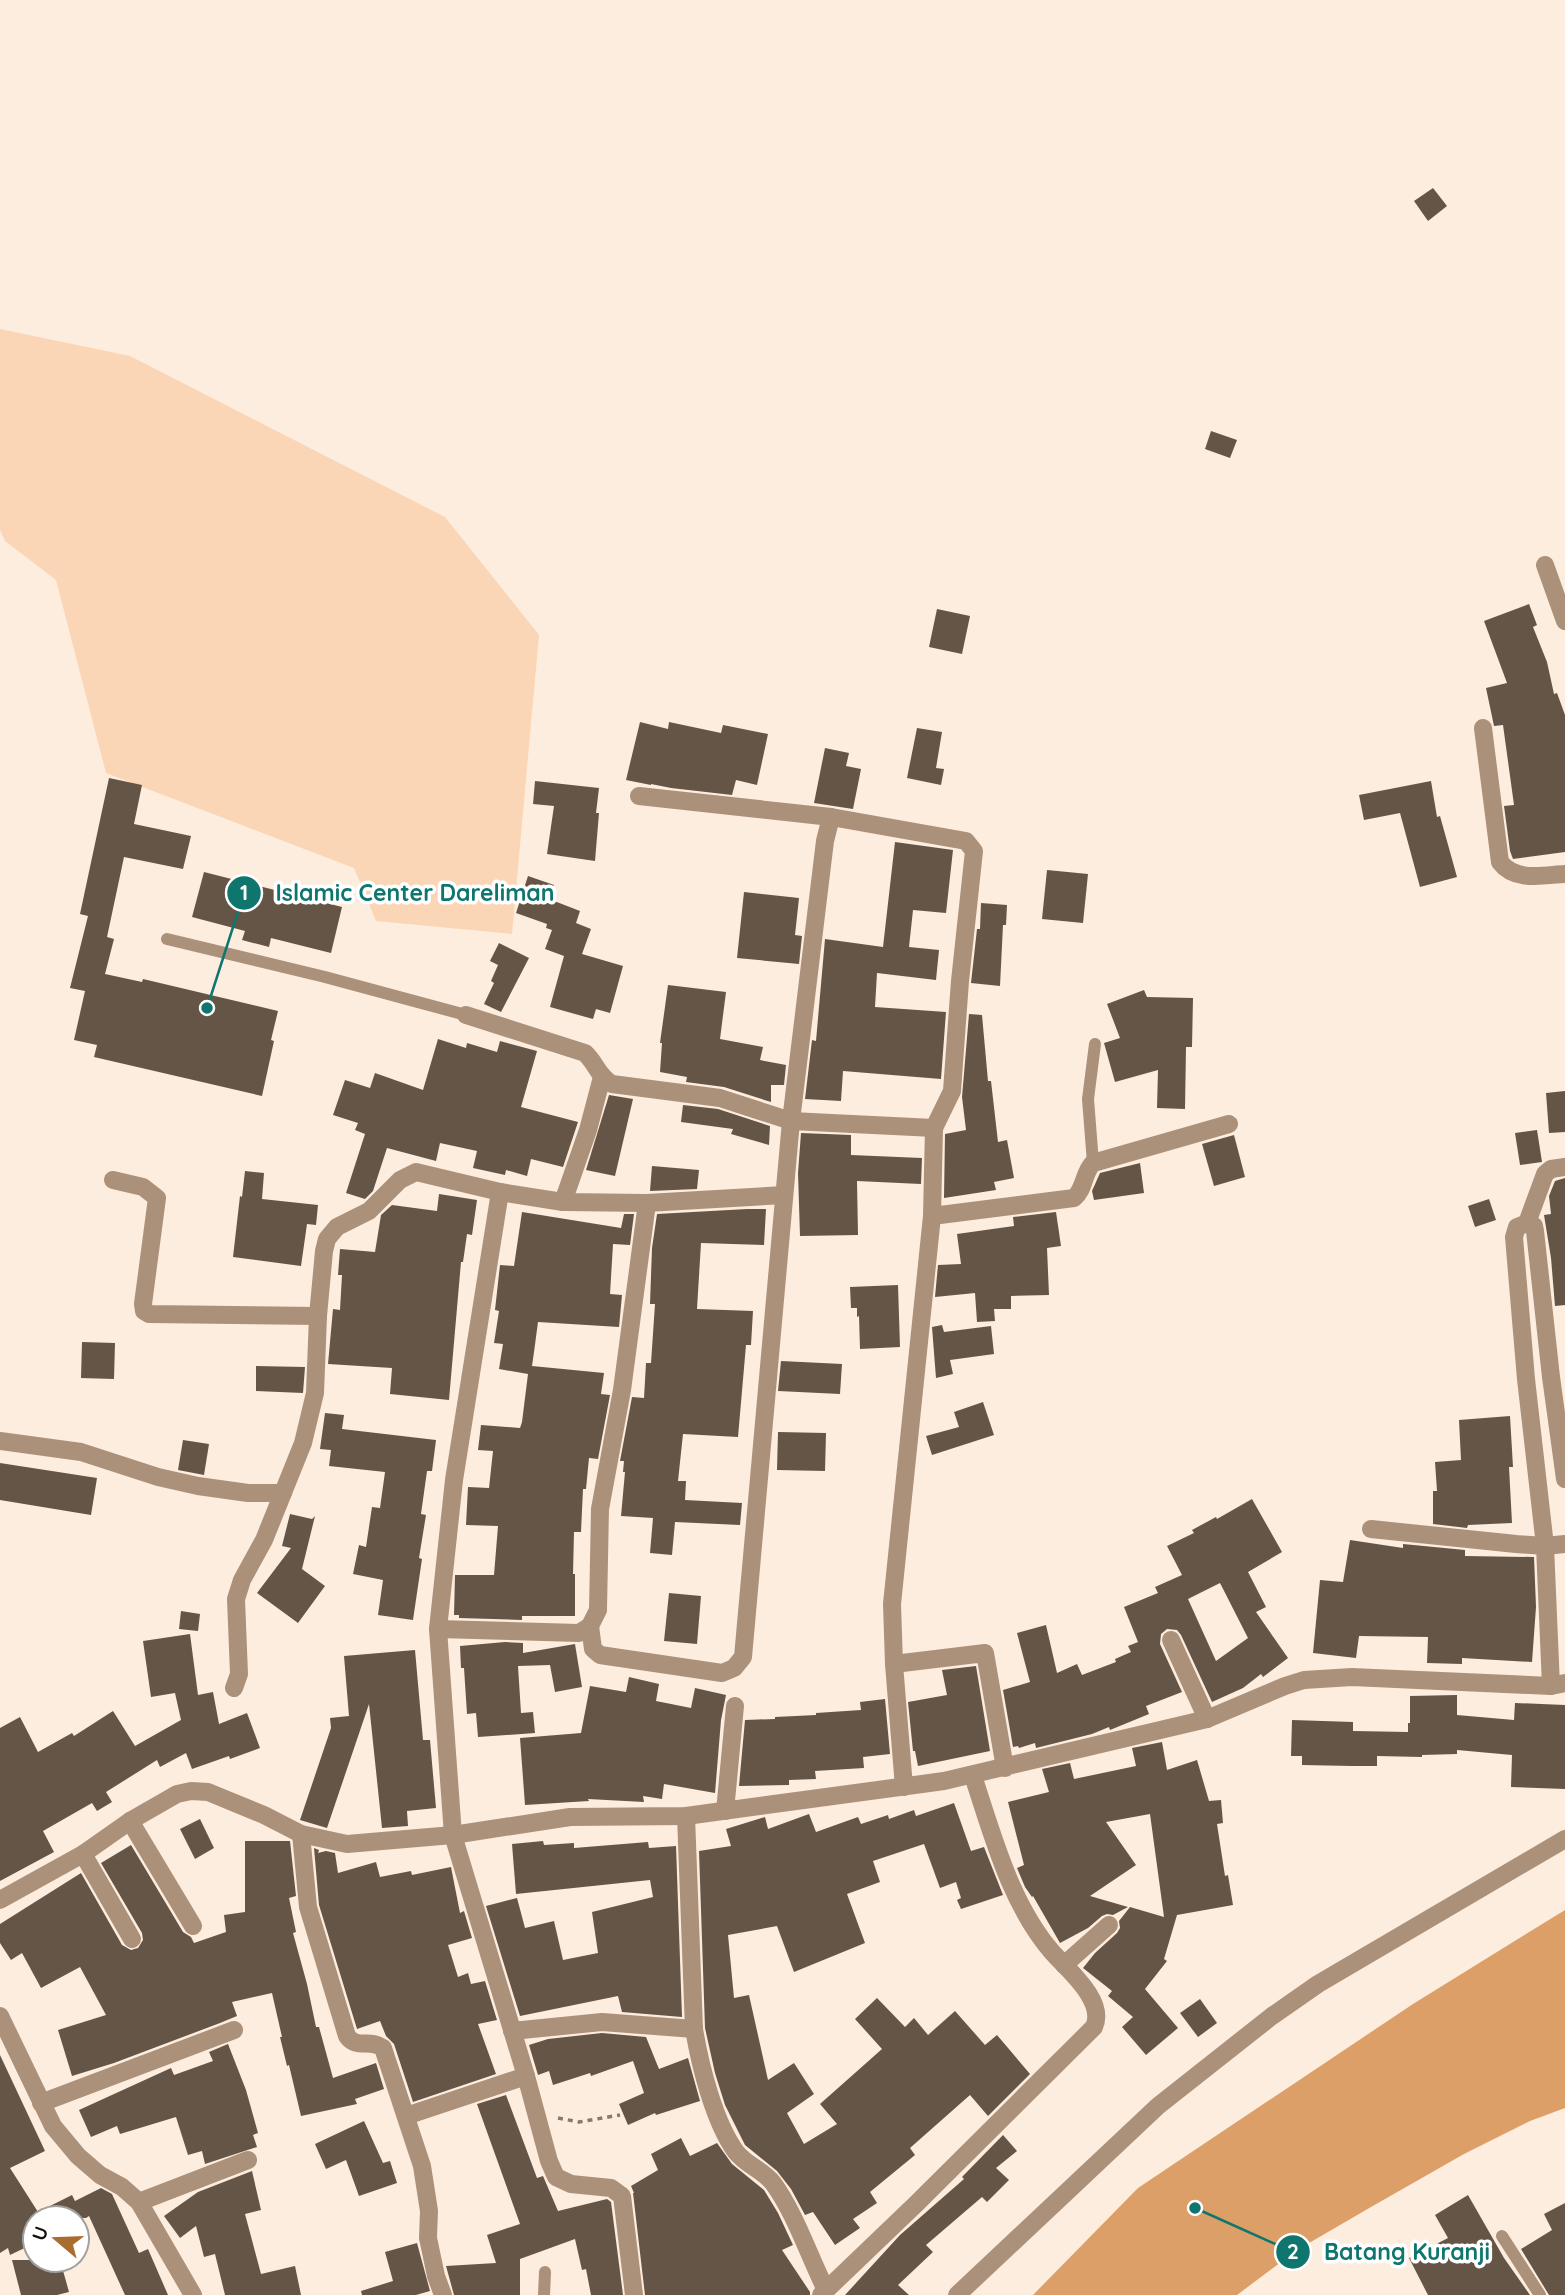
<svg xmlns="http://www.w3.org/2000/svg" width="1565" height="2295" viewBox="0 0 1565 2295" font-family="Quicksand,sans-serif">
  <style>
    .green { fill: #fad6b7 }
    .water { fill: #dc9f67 }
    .building { fill: #655547; fill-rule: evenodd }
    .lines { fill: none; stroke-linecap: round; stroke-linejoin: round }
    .path { stroke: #857a70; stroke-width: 3.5; stroke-dasharray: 5 5; stroke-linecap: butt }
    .service { stroke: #ac917a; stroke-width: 12 }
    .minor { stroke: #ac917a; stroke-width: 18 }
    .leader { fill: none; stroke: #0f766e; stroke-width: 2.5 }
    .callout-dot { fill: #0f766e; stroke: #fff; stroke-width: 2.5 }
    .mark-label { font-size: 21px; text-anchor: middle; font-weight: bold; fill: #fff }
    .callout-label { font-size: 23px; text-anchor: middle; font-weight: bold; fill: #0f766e; stroke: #fff; stroke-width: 7; stroke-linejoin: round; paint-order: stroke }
  </style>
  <rect width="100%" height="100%" fill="#fdeddf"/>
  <polygon class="green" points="0,329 130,356 445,517 539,635 512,934 376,921 354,868 106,773 56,580 5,541 0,530"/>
  <polygon class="water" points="1565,1910 1565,2108 1530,2121 1464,2154 1371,2207 1297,2250 1237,2295 1033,2295 1138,2188 1413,2004"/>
  <g class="building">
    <polygon points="1433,188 1447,206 1428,221 1414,201"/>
    <polygon points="1211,431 1237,440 1230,458 1205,449"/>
    <polygon points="1529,604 1537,625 1533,627 1547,662 1554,694 1557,693 1565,715 1565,852 1513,859 1510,851 1504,806 1514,805 1503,725 1494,726 1486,688 1507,683 1484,621"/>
    <polygon points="937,609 970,616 962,654 929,647"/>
    <polygon points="640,722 668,729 669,722 721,733 723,725 768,734 757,785 736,780 732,795 671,788 651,784 651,785 626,780"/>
    <polygon points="917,728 942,732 936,768 944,769 941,785 907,778"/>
    <polygon points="825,748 849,753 846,766 861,769 853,809 814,803"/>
    <polygon points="109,778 142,785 134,824 191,836 183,869 124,857 107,937 114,939 105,974 142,982 143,979 278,1011 271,1040 274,1041 262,1096 94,1057 97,1045 74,1040 85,991 70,988 88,916 80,914"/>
    <polygon points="535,781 599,788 596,813 599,813 595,861 547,854 554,806 533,804"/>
    <polygon points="1431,781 1437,817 1440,816 1457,877 1420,887 1400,813 1364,820 1359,795"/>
    <polygon points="895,842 953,850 946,913 913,910 909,947 939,950 936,980 877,973 875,1007 946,1012 941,1079 843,1071 841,1101 805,1099 812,1040 816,1041 825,939 883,947"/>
    <polygon points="1047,870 1088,874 1083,923 1042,919"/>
    <polygon points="204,872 342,907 331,953 271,938 269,947 242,940 245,931 192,917"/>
    <polygon points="528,876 554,885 549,899 580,911 576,923 591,929 582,954 623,966 610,1013 596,1009 593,1019 550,1007 564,956 545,949 552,930 546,928 547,924 516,913"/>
    <polygon points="744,892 799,898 795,935 802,936 799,964 737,958"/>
    <polygon points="981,903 1007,905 1006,925 1003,925 1000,986 971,983 977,929 980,929"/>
    <polygon points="499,943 529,958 501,1012 484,1004 494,983 491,981 498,965 490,961"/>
    <polygon points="668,985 726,992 720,1039 763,1047 760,1060 786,1065 784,1085 771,1085 771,1102 724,1087 686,1082 687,1077 660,1072 662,1043 660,1043"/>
    <polygon points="1144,990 1147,997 1193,998 1192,1047 1186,1047 1185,1109 1157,1108 1158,1070 1115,1082 1104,1043 1120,1038 1107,1004"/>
    <polygon points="969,1014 982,1015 988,1081 991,1081 998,1142 1007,1140 1014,1178 994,1182 996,1190 944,1198 945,1134 966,1130 962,1097"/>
    <polygon points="438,1039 466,1048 467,1043 497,1052 500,1041 537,1051 521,1107 578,1122 563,1167 531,1159 527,1176 506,1170 505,1175 473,1168 477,1151 440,1143 436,1161 387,1148 373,1191 365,1199 346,1193 365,1134 355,1130 358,1123 333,1115 345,1080 370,1088 375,1073 423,1090"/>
    <polygon points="1565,1091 1565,1132 1549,1133 1546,1093"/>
    <polygon points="609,1095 633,1099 615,1176 586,1170"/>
    <polygon points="683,1105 718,1109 770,1126 769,1145 731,1134 733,1129 681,1122"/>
    <polygon points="1537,1130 1542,1162 1520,1165 1515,1133"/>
    <polygon points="801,1133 851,1135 851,1155 922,1158 921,1184 857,1181 858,1235 800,1236 798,1173"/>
    <polygon points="1234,1135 1245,1177 1214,1186 1202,1144"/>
    <polygon points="1140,1163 1144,1193 1094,1200 1092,1191 1100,1173"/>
    <polygon points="652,1166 699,1170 697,1189 650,1191"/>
    <polygon points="245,1171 264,1173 262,1199 318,1205 316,1225 307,1224 301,1266 233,1257 240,1196 242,1197"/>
    <polygon points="1565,1178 1565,1305 1555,1306 1551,1258 1544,1215 1551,1214 1549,1196 1555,1181"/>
    <polygon points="439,1194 477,1200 472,1235 467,1234 463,1262 461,1262 449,1400 390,1394 392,1368 328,1364 333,1309 340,1310 342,1275 338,1275 340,1249 375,1252 381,1215 392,1205 437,1211"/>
    <polygon points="1489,1199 1496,1220 1475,1227 1468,1206"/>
    <polygon points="747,1209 766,1209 764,1245 701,1243 697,1309 753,1311 751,1345 746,1345 738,1437 683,1434 678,1481 686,1481 685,1500 742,1503 740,1525 675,1522 672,1555 650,1553 653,1518 621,1516 625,1472 623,1472 624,1461 620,1461 632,1397 644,1398 646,1363 651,1363 655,1304 650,1304 652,1248 657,1214"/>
    <polygon points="522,1212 621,1228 624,1214 634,1214 630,1245 613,1244 610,1294 622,1295 619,1327 538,1322 534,1352 532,1366 604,1373 601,1394 610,1395 598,1459 589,1458 586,1489 583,1489 581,1532 574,1532 573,1574 575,1574 575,1616 522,1616 522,1620 459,1618 459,1615 454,1615 455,1575 494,1575 498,1526 466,1525 468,1487 489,1488 493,1451 478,1450 481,1425 520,1428 522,1422 528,1374 499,1369 503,1344 494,1343 499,1311 495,1310 500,1265 514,1266"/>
    <polygon points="1056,1212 1061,1246 1047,1248 1049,1295 1011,1296 1011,1309 994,1309 995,1321 977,1322 975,1293 935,1297 938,1265 961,1264 957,1234 1014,1226 1013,1217"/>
    <polygon points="898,1285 900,1347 860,1349 859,1316 857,1317 857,1308 851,1308 850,1287"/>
    <polygon points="942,1325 944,1332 991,1326 994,1354 950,1360 953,1374 936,1378 932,1327"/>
    <polygon points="82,1342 115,1343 114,1379 81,1378"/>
    <polygon points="781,1361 842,1364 840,1394 778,1391"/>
    <polygon points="256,1366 305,1367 303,1393 256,1391"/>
    <polygon points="983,1402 994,1435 932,1455 926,1436 959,1427 954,1412"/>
    <polygon points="325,1413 344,1415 342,1429 436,1440 432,1471 427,1471 421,1514 426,1515 419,1558 422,1559 413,1620 378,1615 383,1580 353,1574 359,1545 366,1547 372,1507 380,1508 385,1472 329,1466 331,1450 320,1449"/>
    <polygon points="1510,1416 1513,1467 1509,1467 1512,1523 1468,1525 1467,1528 1433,1524 1433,1491 1437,1491 1435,1462 1461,1460 1459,1420"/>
    <polygon points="778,1432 826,1433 825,1471 777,1470"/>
    <polygon points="183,1440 209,1444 204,1475 178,1470"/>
    <polygon points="0,1463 97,1478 91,1515 0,1500"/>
    <path d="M1252,1499l30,53 -34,20 18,35 -10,5 32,46 -25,19 -2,-3 -18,14 -31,14 -31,-67 -4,-5 -10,-1 -6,5 -1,10 22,48 -36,14 3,8 -39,16 -1,-3 -17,7 -56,14 -1,-5 -16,5 -1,-2 -5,1 -10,-57 27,-8 -13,-49 29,-8 11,48 20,-9 5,11 34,-13 -1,-3 16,-7 -3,-6 10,-4 -14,-35 34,-14 -3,-6 27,-12 -15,-29 27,-13 -2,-3 24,-13 1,2zM1220,1583l28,55 -32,23 -28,-62z"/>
    <polygon points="290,1514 312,1519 315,1516 302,1569 325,1586 298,1623 257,1593 291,1548 282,1546"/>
    <polygon points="1350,1540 1403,1548 1403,1544 1465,1550 1465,1556 1534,1557 1536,1607 1532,1662 1462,1658 1462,1664 1427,1663 1428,1637 1359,1636 1356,1658 1313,1653 1320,1580 1343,1582"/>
    <polygon points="669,1593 701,1596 697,1644 664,1641"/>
    <polygon points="181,1611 200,1614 198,1631 179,1629"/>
    <polygon points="190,1634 198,1695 213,1692 219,1724 247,1713 260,1748 230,1759 229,1756 192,1769 186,1753 160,1767 157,1760 106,1792 112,1802 97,1811 92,1803 43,1831 54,1852 0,1881 0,1728 20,1717 38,1752 72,1733 74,1736 113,1711 135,1746 181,1720 175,1693 151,1697 143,1641"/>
    <polygon points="505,1642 523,1643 523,1653 575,1644 582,1687 555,1692 550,1665 518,1666 521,1713 533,1712 535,1733 478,1737 476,1713 467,1714 464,1668 461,1668 460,1646"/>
    <polygon points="415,1650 423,1740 430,1740 436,1808 407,1811 408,1826 382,1828 369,1704 327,1828 300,1820 331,1728 330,1718 349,1716 344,1656"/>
    <polygon points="976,1666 990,1751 918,1766 915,1751 913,1751 908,1702 947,1695 942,1670"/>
    <polygon points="629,1677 659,1684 656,1701 691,1708 695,1688 726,1695 721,1720 715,1793 664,1784 662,1799 643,1796 644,1802 588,1799 589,1801 525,1805 520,1738 581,1733 590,1686 626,1692"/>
    <polygon points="1457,1695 1457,1715 1514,1720 1515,1703 1565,1705 1565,1789 1511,1787 1512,1755 1457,1750 1457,1754 1422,1755 1422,1757 1377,1756 1377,1766 1352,1766 1302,1765 1302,1756 1291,1756 1292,1720 1353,1722 1353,1731 1408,1732 1408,1723 1410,1723 1410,1696"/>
    <polygon points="885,1699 890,1754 863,1757 864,1768 815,1771 816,1779 789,1780 789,1785 739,1786 745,1720 775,1719 775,1717 816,1715 816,1713 861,1710 860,1702"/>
    <polygon points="1162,1742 1167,1770 1197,1760 1209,1801 1221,1800 1223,1823 1217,1824 1225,1876 1228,1875 1233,1905 1177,1915 1164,1959 1167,1961 1145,1989 1178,2028 1146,2055 1122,2027 1133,2017 1108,1996 1112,1991 1083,1968 1095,1953 1117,1933 1120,1928 1119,1921 1130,1907 1164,1917 1150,1814 1106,1822 1136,1865 1090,1896 1128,1907 1113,1915 1107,1914 1102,1916 1088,1928 1060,1943 1033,1896 1032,1897 1025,1887 1017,1868 1024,1865 1008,1802 1049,1792 1042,1769 1070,1763 1074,1779 1136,1766 1132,1748"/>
    <polygon points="954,1803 971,1851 984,1847 1003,1895 961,1909 957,1900 961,1898 956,1882 940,1888 924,1844 873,1861 880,1882 847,1894 865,1943 794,1972 777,1926 728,1935 734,1998 749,1995 768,2080 794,2063 814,2094 787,2113 804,2144 837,2124 820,2104 882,2049 855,2019 877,1998 905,2027 914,2018 928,2035 955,2011 985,2045 997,2035 1030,2074 988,2116 970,2095 910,2148 915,2155 870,2192 877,2203 853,2219 860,2228 835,2245 813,2212 805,2215 791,2189 777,2171 745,2145 725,2105 715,2073 705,2028 699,1851 731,1846 726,1829 765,1817 768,1829 809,1814 816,1832 858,1817 861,1824 888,1815 889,1819 914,1810 916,1816"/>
    <polygon points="200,1819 214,1848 195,1859 180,1829"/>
    <polygon points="245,1841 290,1841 296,1896 289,1898 296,1932 293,1933 307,1984 316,2027 319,2027 333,2078 376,2063 384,2089 355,2099 357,2104 301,2116 289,2065 287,2066 280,2037 282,2037 272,1993 232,2002 237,2016 220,2023 114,2063 72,2076 58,2030 106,2015 80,1967 41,1988 22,1953 11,1960 0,1943 0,1924 81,1873 122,1945 131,1950 138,1948 143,1940 142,1933 101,1863 131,1845 183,1932 191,1937 194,1943 226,1932 224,1915 245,1912"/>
    <polygon points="543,1841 544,1845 574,1843 574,1848 648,1842 649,1848 676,1846 682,2017 622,2012 618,1996 520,2016 486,1906 517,1898 525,1928 554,1921 563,1960 598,1953 592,1912 653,1897 650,1880 516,1894 512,1844"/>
    <polygon points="314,1848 319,1850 318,1853 326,1851 335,1853 338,1873 376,1862 380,1877 411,1871 412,1875 451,1867 460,1913 464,1911 472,1938 448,1945 458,1977 468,1973 471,1984 485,1981 497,2020 478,2024 496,2074 413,2102 394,2044 386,2036 380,2021 357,2029 319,1905"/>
    <polygon points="1200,1999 1217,2023 1198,2037 1180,2013"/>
    <polygon points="602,2033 646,2037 659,2069 688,2058 700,2101 656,2115 655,2113 628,2125 619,2104 644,2093 633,2061 591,2076 590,2073 553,2085 549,2071 538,2075 529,2045 548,2039"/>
    <polygon points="228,2044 246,2090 258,2133 253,2135 257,2147 205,2164 202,2151 188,2155 176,2117 120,2134 117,2126 91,2137 79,2110 171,2068 174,2075 213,2061 209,2052"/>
    <polygon points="0,2055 45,2151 10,2168 38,2212 72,2195 75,2201 101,2188 112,2194 139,2253 148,2249 168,2295 125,2295 89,2216 86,2218 35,2218 35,2243 10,2255 8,2248 0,2253"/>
    <polygon points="506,2095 537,2178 543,2176 558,2211 607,2199 611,2202 623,2295 591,2295 586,2269 582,2270 575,2239 520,2259 520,2295 454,2295 446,2266 496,2263 487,2235 520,2224 477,2104"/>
    <polygon points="364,2121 383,2163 390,2161 397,2183 359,2196 346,2160 326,2169 315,2144"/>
    <polygon points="1003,2135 1017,2151 996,2168 1009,2180 987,2202 982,2197 926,2245 933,2252 898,2285 909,2295 845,2295 900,2235 964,2179 962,2177"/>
    <polygon points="681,2138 690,2156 717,2143 732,2164 764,2190 778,2213 793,2245 782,2250 810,2292 810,2295 645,2295 633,2193 634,2193 631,2186 658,2170 651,2154"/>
    <polygon points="252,2171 261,2210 245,2214 261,2274 295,2266 301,2295 225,2295 215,2254 204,2257 196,2226 180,2238 164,2216 198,2192"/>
    <polygon points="1468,2195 1504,2258 1530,2295 1428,2295 1409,2258 1448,2238 1435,2215"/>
    <polygon points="1565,2203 1565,2295 1549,2295 1521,2249 1552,2230 1544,2214"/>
    <polygon points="417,2243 430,2291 416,2295 362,2295 361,2291 393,2281 385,2252"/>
    <polygon points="12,2260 60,2260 69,2292 57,2295 21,2295"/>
  </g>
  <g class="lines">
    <polyline class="path" points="558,2118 579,2122 620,2115"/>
    <g class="service">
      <polyline points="167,939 325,977 466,1015"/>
      <polyline points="1093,1163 1088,1099 1095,1044"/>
      <polyline points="1502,2236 1540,2295"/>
      <polyline points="544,2295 545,2272"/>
    </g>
    <g class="minor">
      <polyline points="1545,565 1565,621"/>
      <path d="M1483,728l17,134c15,20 43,13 65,12"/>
      <polyline points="831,817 966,841 974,851 960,981 952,1091 934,1128 932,1216 892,1604 894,1664 904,1787"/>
      <path d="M466,1015l119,38c11,10 13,23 27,31l108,14 71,23 143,7"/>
      <polyline points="113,1180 143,1187 157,1198 143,1304 144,1311 149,1314 318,1316"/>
      <polyline points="500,1192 454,1480 438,1629 453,1835 526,2076 549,2161 556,2177 571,2184 611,2188 622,2196 634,2295"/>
      <polyline points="563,1202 588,1130 602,1077"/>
      <path d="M932,1216l142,-18c11,-9 9,-25 19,-35l136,-39"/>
      <polyline points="1527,1223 1517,1227 1514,1237 1526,1379 1545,1546 1551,1686"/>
      <polyline points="1527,1223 1534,1226 1535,1231 1551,1377 1565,1479"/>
      <polyline points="1527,1223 1545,1174 1551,1169 1565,1167"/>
      <polyline points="0,1441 81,1452 158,1477 198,1486 248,1493 283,1493"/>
      <polyline points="1371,1529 1516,1544 1545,1546 1565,1544"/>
      <polyline points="590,1626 593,1649 600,1655 722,1673 734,1668 743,1657 791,1121 825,841 831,817 639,796"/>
      <polyline points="438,1629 579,1633 590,1626 598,1610 600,1509 622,1390 647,1203"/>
      <polyline points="1171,1640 1207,1719"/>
      <polyline points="894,1664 985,1653 1005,1768"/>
      <polyline points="234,1688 239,1674 236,1599 242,1580 264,1540 303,1443 315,1393 318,1316 324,1251 327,1239 337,1227 369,1211 400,1180 416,1172 500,1192 563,1202 647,1203 784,1195"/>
      <polyline points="725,1811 735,1706"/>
      <path d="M686,1816l8,213c6,36 20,93 42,123 10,13 27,18 37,31 22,30 36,73 53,107"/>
      <polyline points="130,1821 193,1926"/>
      <path d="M301,1834l7,73 39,129c10,14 23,2 36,12l39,118 7,45 -1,27 8,38 7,19"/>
      <polyline points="83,1854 132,1939"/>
      <polyline points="0,1900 83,1854 130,1821 177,1794 191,1791 208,1792 264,1815 301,1834 347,1844 453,1835 570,1817 686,1816 944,1781 1207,1719 1285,1686 1304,1680 1352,1677 1551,1686 1565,1683"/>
      <polyline points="1064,1965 1109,1925"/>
      <polyline points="0,2016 53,2126 78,2156 100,2175 122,2187 139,2202 193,2295"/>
      <polyline points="512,2031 602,2022 694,2029"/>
      <polyline points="41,2103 234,2030"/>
      <polyline points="406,2116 526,2076"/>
      <polyline points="139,2202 248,2160"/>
      <path d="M821,2295l95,-91 178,-177c12,-26 -26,-57 -42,-75 -42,-49 -59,-116 -79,-176"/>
      <polyline points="957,2295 1158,2106 1272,2016 1318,1984 1565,1839"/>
    </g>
  </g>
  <path class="leader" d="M207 1008L244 893M1195 2208L1293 2252"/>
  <g class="callout-dot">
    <circle cx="207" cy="1008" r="7"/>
    <circle cx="1195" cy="2208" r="7"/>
    <circle cx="244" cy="893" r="18"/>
    <circle cx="1293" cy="2252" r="18"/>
  </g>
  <g class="mark-label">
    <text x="244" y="900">1</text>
    <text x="1293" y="2259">2</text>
  </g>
  <g class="callout-label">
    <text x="415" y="901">Islamic Center Dareliman</text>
    <text x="1407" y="2260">Batang Kuranji</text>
  </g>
  <g transform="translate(56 2239) rotate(289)"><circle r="33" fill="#ffffff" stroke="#a2a09d" stroke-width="2"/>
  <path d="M0-5L12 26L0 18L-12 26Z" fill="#a96d30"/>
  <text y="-10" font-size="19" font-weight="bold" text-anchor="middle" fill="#17110b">U</text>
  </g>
</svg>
